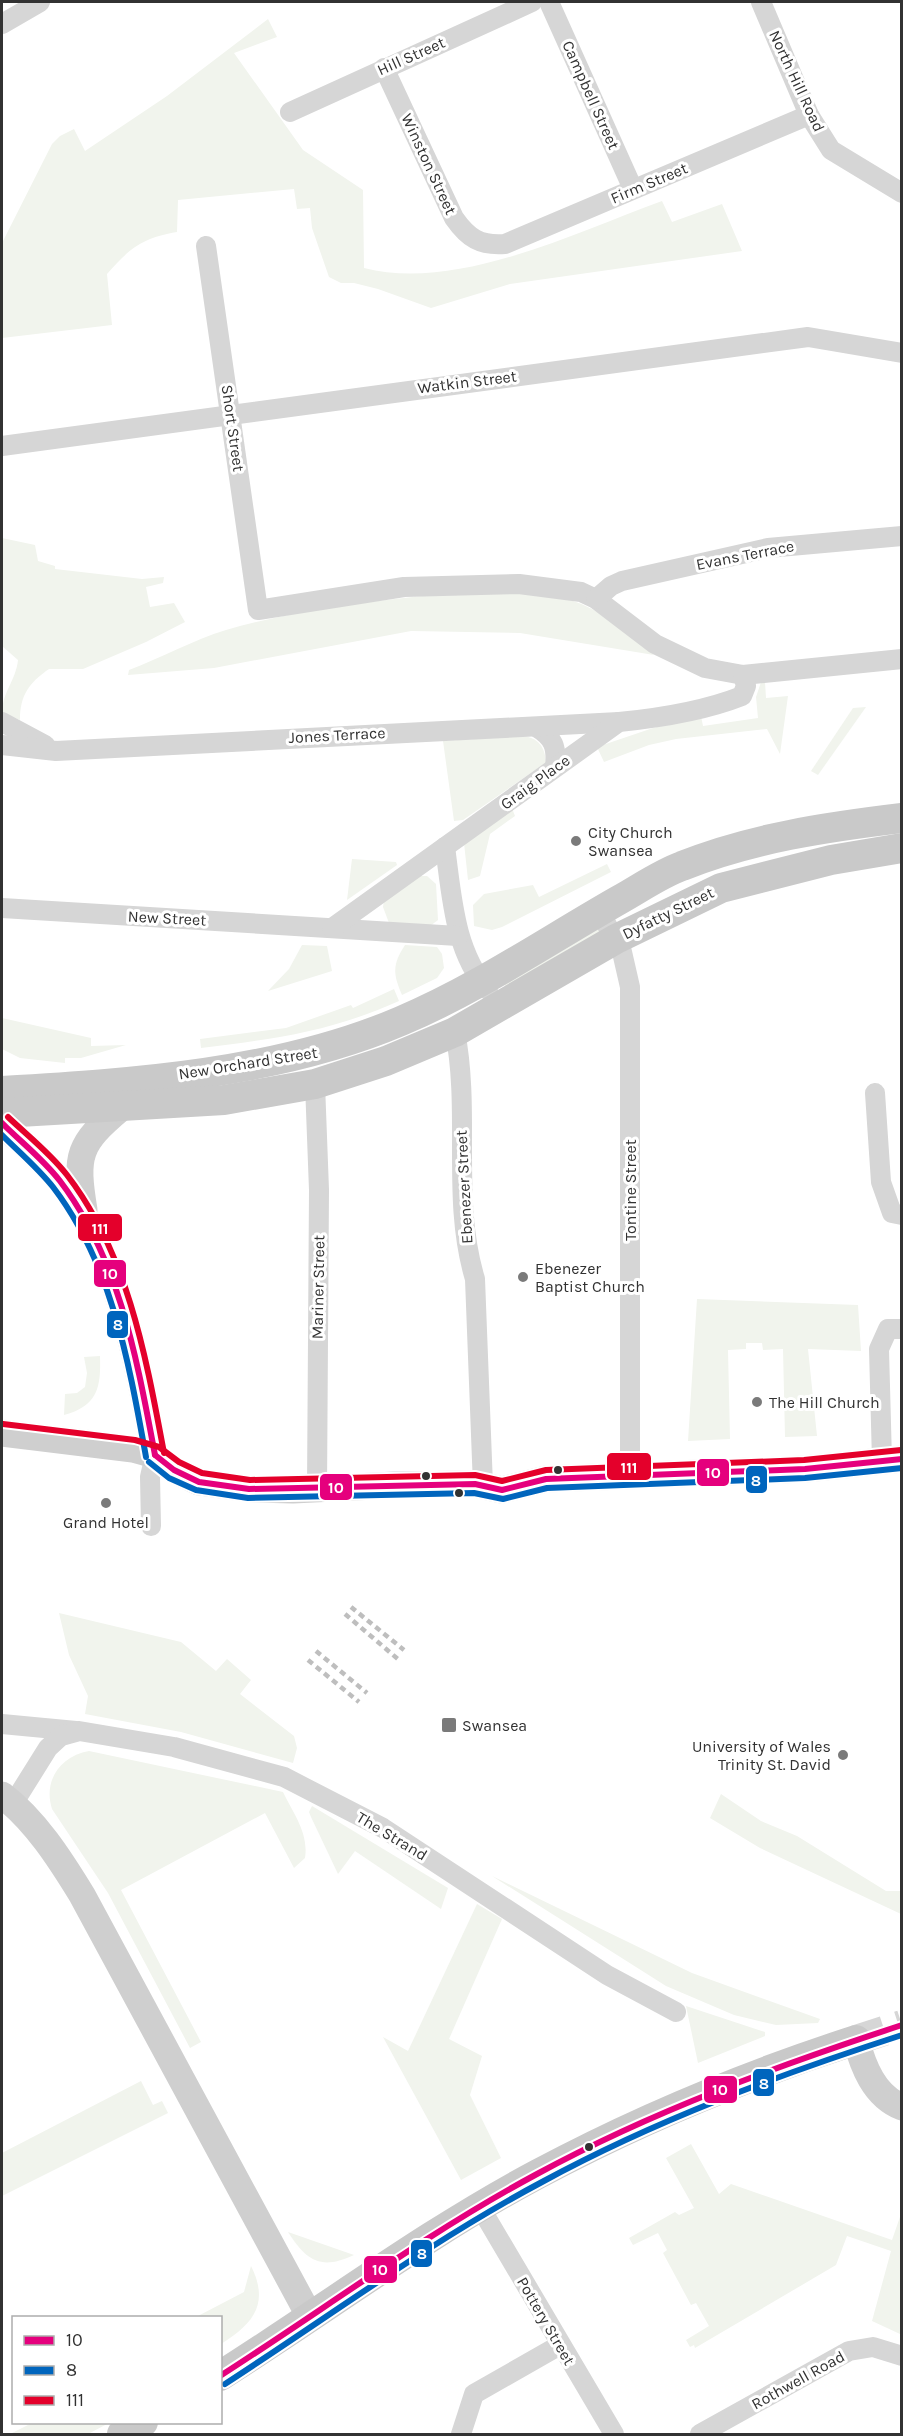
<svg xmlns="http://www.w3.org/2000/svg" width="903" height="2436" viewBox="0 0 903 2436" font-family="Karla,sans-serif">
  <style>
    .green { fill: #f1f4ed }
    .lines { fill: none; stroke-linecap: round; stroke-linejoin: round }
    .primary-tunnel { stroke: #d6d6d6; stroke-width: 30; stroke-dasharray: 30 15; stroke-linecap: butt }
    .street { stroke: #d6d6d6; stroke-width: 20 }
    .secondary { stroke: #cfcfcf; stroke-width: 27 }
    .primary { stroke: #c9c9c9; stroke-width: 30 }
    .rail { stroke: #bebebe; stroke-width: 4.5; stroke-dasharray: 6 4.5; stroke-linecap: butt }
    .bus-1-casing { stroke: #fff; stroke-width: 10 }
    .bus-2-casing { stroke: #fff; stroke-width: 10 }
    .bus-3-casing { stroke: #fff; stroke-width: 10 }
    .bus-1 { stroke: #e5007d; stroke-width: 6 }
    .bus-2 { stroke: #0065bd; stroke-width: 6 }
    .bus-3 { stroke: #e4002b; stroke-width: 6 }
    .poi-dot { fill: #7a7a7a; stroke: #fff; stroke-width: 2 }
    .bus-dot { fill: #323232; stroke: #fff; stroke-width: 2 }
    .labels { text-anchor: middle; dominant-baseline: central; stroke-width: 6; stroke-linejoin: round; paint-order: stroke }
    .street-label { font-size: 16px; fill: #323232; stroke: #fff }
    .poi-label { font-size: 16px; fill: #323232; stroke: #fff; text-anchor: start }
    .line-badge { stroke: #fff; stroke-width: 2 }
    .badge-label { font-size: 16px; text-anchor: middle; font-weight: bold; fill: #fff }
  </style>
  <rect width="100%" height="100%" fill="#fff"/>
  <g class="green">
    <path d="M268,19l9,18 -43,16 69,97 60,40 1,78c93,24 212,-36 298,-67l10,21 50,-18 20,47 -232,33 -79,24 -53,-19 -24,-6h-13l-12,-6 -17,-49 -2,-20 -13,1 -3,-20 -116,11 -1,32c-35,6 -47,16 -70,42l5,51 -110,13v-95l50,-99 8,-8 14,-7 11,22 82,-55z"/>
    <path d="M2,538l33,7 3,16 17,5v3l87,10 22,-2 -1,6 -17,4 4,20 24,-4 11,19 -39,20 -63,27h-34c-20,14 -29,26 -29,51l-18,-7c0,-20 14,-33 16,-53l-16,-14z"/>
    <path d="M465,592c36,0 76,-1 111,10 29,10 54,35 78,53l-134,-22 -109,-2 -197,37 -86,7 1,-5c32,-12 64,-30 97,-40 75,-22 161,-31 239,-38z"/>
    <polygon points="761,682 765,682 766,698 788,696 780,754 767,729 676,739 649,745 604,762 597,747 653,728 701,716 703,726 758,718 756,697"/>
    <polygon points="866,707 818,775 811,771 853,708"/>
    <path d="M521,736c18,1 25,12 25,29l-5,1 -78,54 -9,1 -11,-80z"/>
    <polygon points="510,803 515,816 490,834 480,876 468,880 464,843"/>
    <polygon points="352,859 396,862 397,865 347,900"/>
    <polygon points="607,864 611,872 502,927 492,930 474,926 473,905 484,894 533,885 539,897"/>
    <polygon points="419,876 427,876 436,884 438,920 430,926 389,923 383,907 384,900"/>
    <polygon points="605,925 607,931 507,990 504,984"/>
    <polygon points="302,945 327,946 332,971 268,991 289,969"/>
    <path d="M405,945l32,2 5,7 2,14 -7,10 -35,17c-9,-21 -10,-30 3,-50z"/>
    <path d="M394,989l5,12c-69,31 -125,38 -198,47l-1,-9 86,-11 65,-23 2,3z"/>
    <polygon points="2,1018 91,1038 91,1046 126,1045 81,1058 65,1058 65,1063 20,1058 2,1049"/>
    <polygon points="697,1299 858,1305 861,1351 808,1349 817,1436 785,1437 783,1349 763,1350 762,1343 746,1343 746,1349 728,1350 730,1439 688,1441"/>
    <path d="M100,1356c1,31 -2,50 -36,59l1,-21 12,-1 8,-6 2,-14 -3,-16z"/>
    <polygon points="59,1613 181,1642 216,1671 227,1659 251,1680 240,1694 294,1736 297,1748 293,1763 181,1732 85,1714 88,1696 69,1655"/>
    <path d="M89,1751l194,41c10,21 26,41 22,66l-11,10 -29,-55 -144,77 80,152 -11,6 -82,-155 -56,-84c-9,-28 8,-53 37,-58z"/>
    <polygon points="721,1794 761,1821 797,1836 886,1891 901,1891 901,1914 760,1848 710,1818"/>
    <polygon points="312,1806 448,1888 441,1909 355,1851 338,1874 311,1817 309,1812"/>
    <polygon points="492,1876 692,1973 820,2019 818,2023 776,2025 734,2015 666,1986"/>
    <polygon points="477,1904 502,1919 449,2039 482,2056 470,2095 501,2158 461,2180 383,2037 408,2051"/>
    <polygon points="686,2006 765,2032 765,2036 698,2063"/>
    <polygon points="141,2081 153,2105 162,2101 168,2113 2,2196 2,2153"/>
    <polygon points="691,2144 719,2194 731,2184 892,2240 901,2214 900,2334 872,2321 891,2251 847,2236 836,2265 695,2348 694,2345 690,2347 686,2340 709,2326 696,2303 691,2305 663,2253 667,2250 658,2233 633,2245 629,2238 675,2212 679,2215 694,2208 666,2158"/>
    <path d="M288,2232l66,23c-34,16 -48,5 -66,-23z"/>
    <path d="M251,2266c19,38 2,58 -30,78l-1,-26 -24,-1 48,-25z"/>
    <polygon points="32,2423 32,2422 109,2423 88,2434 10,2434"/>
  </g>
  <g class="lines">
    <polyline class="primary-tunnel" points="856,2040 902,2025"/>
    <g class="street">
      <polyline points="549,2 633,189"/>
      <polyline points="761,2 809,115 831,150 902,193"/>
      <polyline points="2,24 40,2"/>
      <path d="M384,68l70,150c14,20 26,28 51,26l304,-129"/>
      <polyline points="290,112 532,2"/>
      <polyline points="206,246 258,610 404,587 519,584 581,592 596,599 655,644 705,668 743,675 902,659"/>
      <polyline points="2,446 808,337 902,353"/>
      <polyline points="596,599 611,586 622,581 768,548 902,536"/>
      <polyline points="2,722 45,745"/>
      <path d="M536,727c18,11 21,20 19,40"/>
      <polyline points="2,745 56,751 619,722"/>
      <path d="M445,847c7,50 9,103 43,143"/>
      <polyline points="2,908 458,936"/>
      <polyline points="599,911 622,952 630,987 630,1476"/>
      <path d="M332,928l287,-206c41,-4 85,-11 123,-26l4,-10 -3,-11"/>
      <path d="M455,1032c16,81 -4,168 20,247l8,207"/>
      <polyline points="315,1084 319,1190 317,1489"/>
      <polyline points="875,1093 881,1182 892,1213 902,1215"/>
      <polyline points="882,1461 879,1349 888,1329 902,1329"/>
      <polyline points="151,1526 150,1477 155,1455"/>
      <polyline points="2,1724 76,1731"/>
      <polyline points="13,1804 48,1748 61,1736 79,1731 174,1747 284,1777 383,1828 607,1975 676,2012"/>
      <polyline points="480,2207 614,2434"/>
      <polyline points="461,2434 474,2394 560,2345"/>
      <polyline points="700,2434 849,2351 873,2347 902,2356"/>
    </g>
    <g class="secondary">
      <path d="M2,1123c19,19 41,37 58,58 59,75 78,182 95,274"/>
      <path d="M84,1210c-9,-55 -6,-66 37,-102"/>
      <polyline points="2,1433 133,1449 155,1455 174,1470 199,1482 249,1489 293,1490 395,1485 475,1484 502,1490 546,1479 805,1469 902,1459"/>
      <path d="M2,1795c33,25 58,64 80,100l228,422"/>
      <path d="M856,2040c7,26 18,56 46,67"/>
    </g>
    <g class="primary">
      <path d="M2,1091c133,-8 275,-17 399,-70 76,-32 146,-80 218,-121 20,-11 41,-26 63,-34 70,-28 145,-39 220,-48"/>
      <polyline points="2,1113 224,1100 315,1084 386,1061 455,1032 616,939 721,888 831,860 902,848"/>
      <path d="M220,2376c106,-67 207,-143 318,-202 101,-54 210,-99 318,-134"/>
      <polyline points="122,2434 143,2422"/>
    </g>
    <g class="rail">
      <polyline points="351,1607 404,1650"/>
      <polyline points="345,1614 399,1660"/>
      <polyline points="316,1651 367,1693"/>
      <polyline points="308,1660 359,1702"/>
    </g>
    <g class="bus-1-casing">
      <g id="bus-1">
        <path d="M2,1123c19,19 42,37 58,58 60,79 77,179 95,274"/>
        <polyline points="155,1455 174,1470 199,1482 249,1489 475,1484 502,1490 546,1479 805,1469 902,1459"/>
        <path d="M220,2376c106,-68 207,-143 317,-202 116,-63 240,-108 365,-149"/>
      </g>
    </g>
    <g class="bus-2-casing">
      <g id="bus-2">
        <path d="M2,1135c17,17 36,33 51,52 59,77 76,176 93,270"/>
        <polyline points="149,1462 169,1478 196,1490 248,1498 474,1493 503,1499 547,1488 805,1478 902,1468"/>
        <path d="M225,2384c105,-68 206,-143 317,-202 114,-62 236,-107 360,-147"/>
      </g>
    </g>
    <g class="bus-3-casing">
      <g id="bus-3">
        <path d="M8,1117c20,19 42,36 59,58 61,79 79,182 97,278"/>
        <polyline points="3,1424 135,1440 159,1447 179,1462 202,1473 250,1480 475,1475 502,1481 546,1470 804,1460 901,1450"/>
      </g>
    </g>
    <use href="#bus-1" class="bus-1"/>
    <use href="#bus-2" class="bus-2"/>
    <use href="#bus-3" class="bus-3"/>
  </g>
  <g class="poi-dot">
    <circle cx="576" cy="841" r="6"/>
    <circle cx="523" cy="1277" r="6"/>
    <circle cx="757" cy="1402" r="6"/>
    <circle cx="106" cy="1503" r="6"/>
    <rect x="441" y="1717" width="16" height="16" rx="3"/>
    <circle cx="843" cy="1755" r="6"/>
  </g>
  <g class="bus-dot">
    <circle cx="558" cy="1470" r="5"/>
    <circle cx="426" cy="1476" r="5"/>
    <circle cx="459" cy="1493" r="5"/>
    <circle cx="589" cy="2147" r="5"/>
  </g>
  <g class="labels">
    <g class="street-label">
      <text transform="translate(411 56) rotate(-24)">Hill Street</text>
      <text transform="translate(797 81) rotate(65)">North Hill Road</text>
      <text transform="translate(591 95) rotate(66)">Campbell Street</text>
      <text transform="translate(429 164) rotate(65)">Winston Street</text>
      <text transform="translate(649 183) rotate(-23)">Firm Street</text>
      <text transform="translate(467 382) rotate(-7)">Watkin Street</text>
      <text transform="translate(233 428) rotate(82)">Short Street</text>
      <text transform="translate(745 555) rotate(-11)">Evans Terrace</text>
      <text transform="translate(337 735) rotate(-3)">Jones Terrace</text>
      <text transform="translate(535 782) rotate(-36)">Graig Place</text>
      <text transform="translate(668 913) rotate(-26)">Dyfatty Street</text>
      <text transform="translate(167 918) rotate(3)">New Street</text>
      <text transform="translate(248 1063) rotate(-9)">New Orchard Street</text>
      <text transform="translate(464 1187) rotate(-93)">Ebenezer Street</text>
      <text transform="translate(630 1190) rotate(-90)">Tontine Street</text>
      <text transform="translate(318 1287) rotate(-89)">Mariner Street</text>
      <text transform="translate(392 1836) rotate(31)">The Strand</text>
      <text transform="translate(546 2321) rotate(60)">Pottery Street</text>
      <text transform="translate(798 2380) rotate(-29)">Rothwell Road</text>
    </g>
    <g class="poi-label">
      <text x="588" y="832">City Church<tspan x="588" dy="18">Swansea</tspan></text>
      <text x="535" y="1268">Ebenezer<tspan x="535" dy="18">Baptist Church</tspan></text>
      <text x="769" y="1402">The Hill Church</text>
      <text x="106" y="1522" text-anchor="middle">Grand Hotel</text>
      <text x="462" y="1725">Swansea</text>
      <text x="831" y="1746" text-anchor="end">University of Wales<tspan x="831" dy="18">Trinity St. David</tspan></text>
    </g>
  </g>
  <g class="line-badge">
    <rect x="77" y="1213" width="46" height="29" rx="6" fill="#e4002b"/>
    <rect x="93" y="1259" width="34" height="29" rx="6" fill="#e5007d"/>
    <rect x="106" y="1310" width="23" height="29" rx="6" fill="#0065bd"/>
    <rect x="606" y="1452" width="46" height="29" rx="6" fill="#e4002b"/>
    <rect x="696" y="1458" width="34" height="29" rx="6" fill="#e5007d"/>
    <rect x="745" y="1465" width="23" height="29" rx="6" fill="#0065bd"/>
    <rect x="319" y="1473" width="34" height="28" rx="6" fill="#e5007d"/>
    <rect x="752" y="2068" width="23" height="29" rx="6" fill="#0065bd"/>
    <rect x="703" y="2075" width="35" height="29" rx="6" fill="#e5007d"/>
    <rect x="410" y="2239" width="23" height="29" rx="6" fill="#0065bd"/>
    <rect x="363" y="2255" width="35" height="29" rx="6" fill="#e5007d"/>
  </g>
  <g class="badge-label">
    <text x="100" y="1234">111</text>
    <text x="110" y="1279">10</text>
    <text x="118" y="1330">8</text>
    <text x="629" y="1473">111</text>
    <text x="713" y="1478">10</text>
    <text x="756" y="1486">8</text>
    <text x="336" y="1493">10</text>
    <text x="764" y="2089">8</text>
    <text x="720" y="2095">10</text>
    <text x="422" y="2259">8</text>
    <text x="380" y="2275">10</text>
  </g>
  <rect width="903" height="2436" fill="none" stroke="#323232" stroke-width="6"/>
  <rect x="12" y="2316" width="210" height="108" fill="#ffffff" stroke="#adadad" stroke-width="1.5"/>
  <rect x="24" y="2336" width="30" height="9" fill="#e5007d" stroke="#adadad" stroke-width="1.5"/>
  <text x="66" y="2346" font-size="18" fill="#323232">10</text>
  <rect x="24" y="2366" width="30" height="9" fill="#0065bd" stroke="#adadad" stroke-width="1.5"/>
  <text x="66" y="2376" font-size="18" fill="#323232">8</text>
  <rect x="24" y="2396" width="30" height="9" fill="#e4002b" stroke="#adadad" stroke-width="1.5"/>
  <text x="66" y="2406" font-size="18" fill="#323232">111</text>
</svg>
